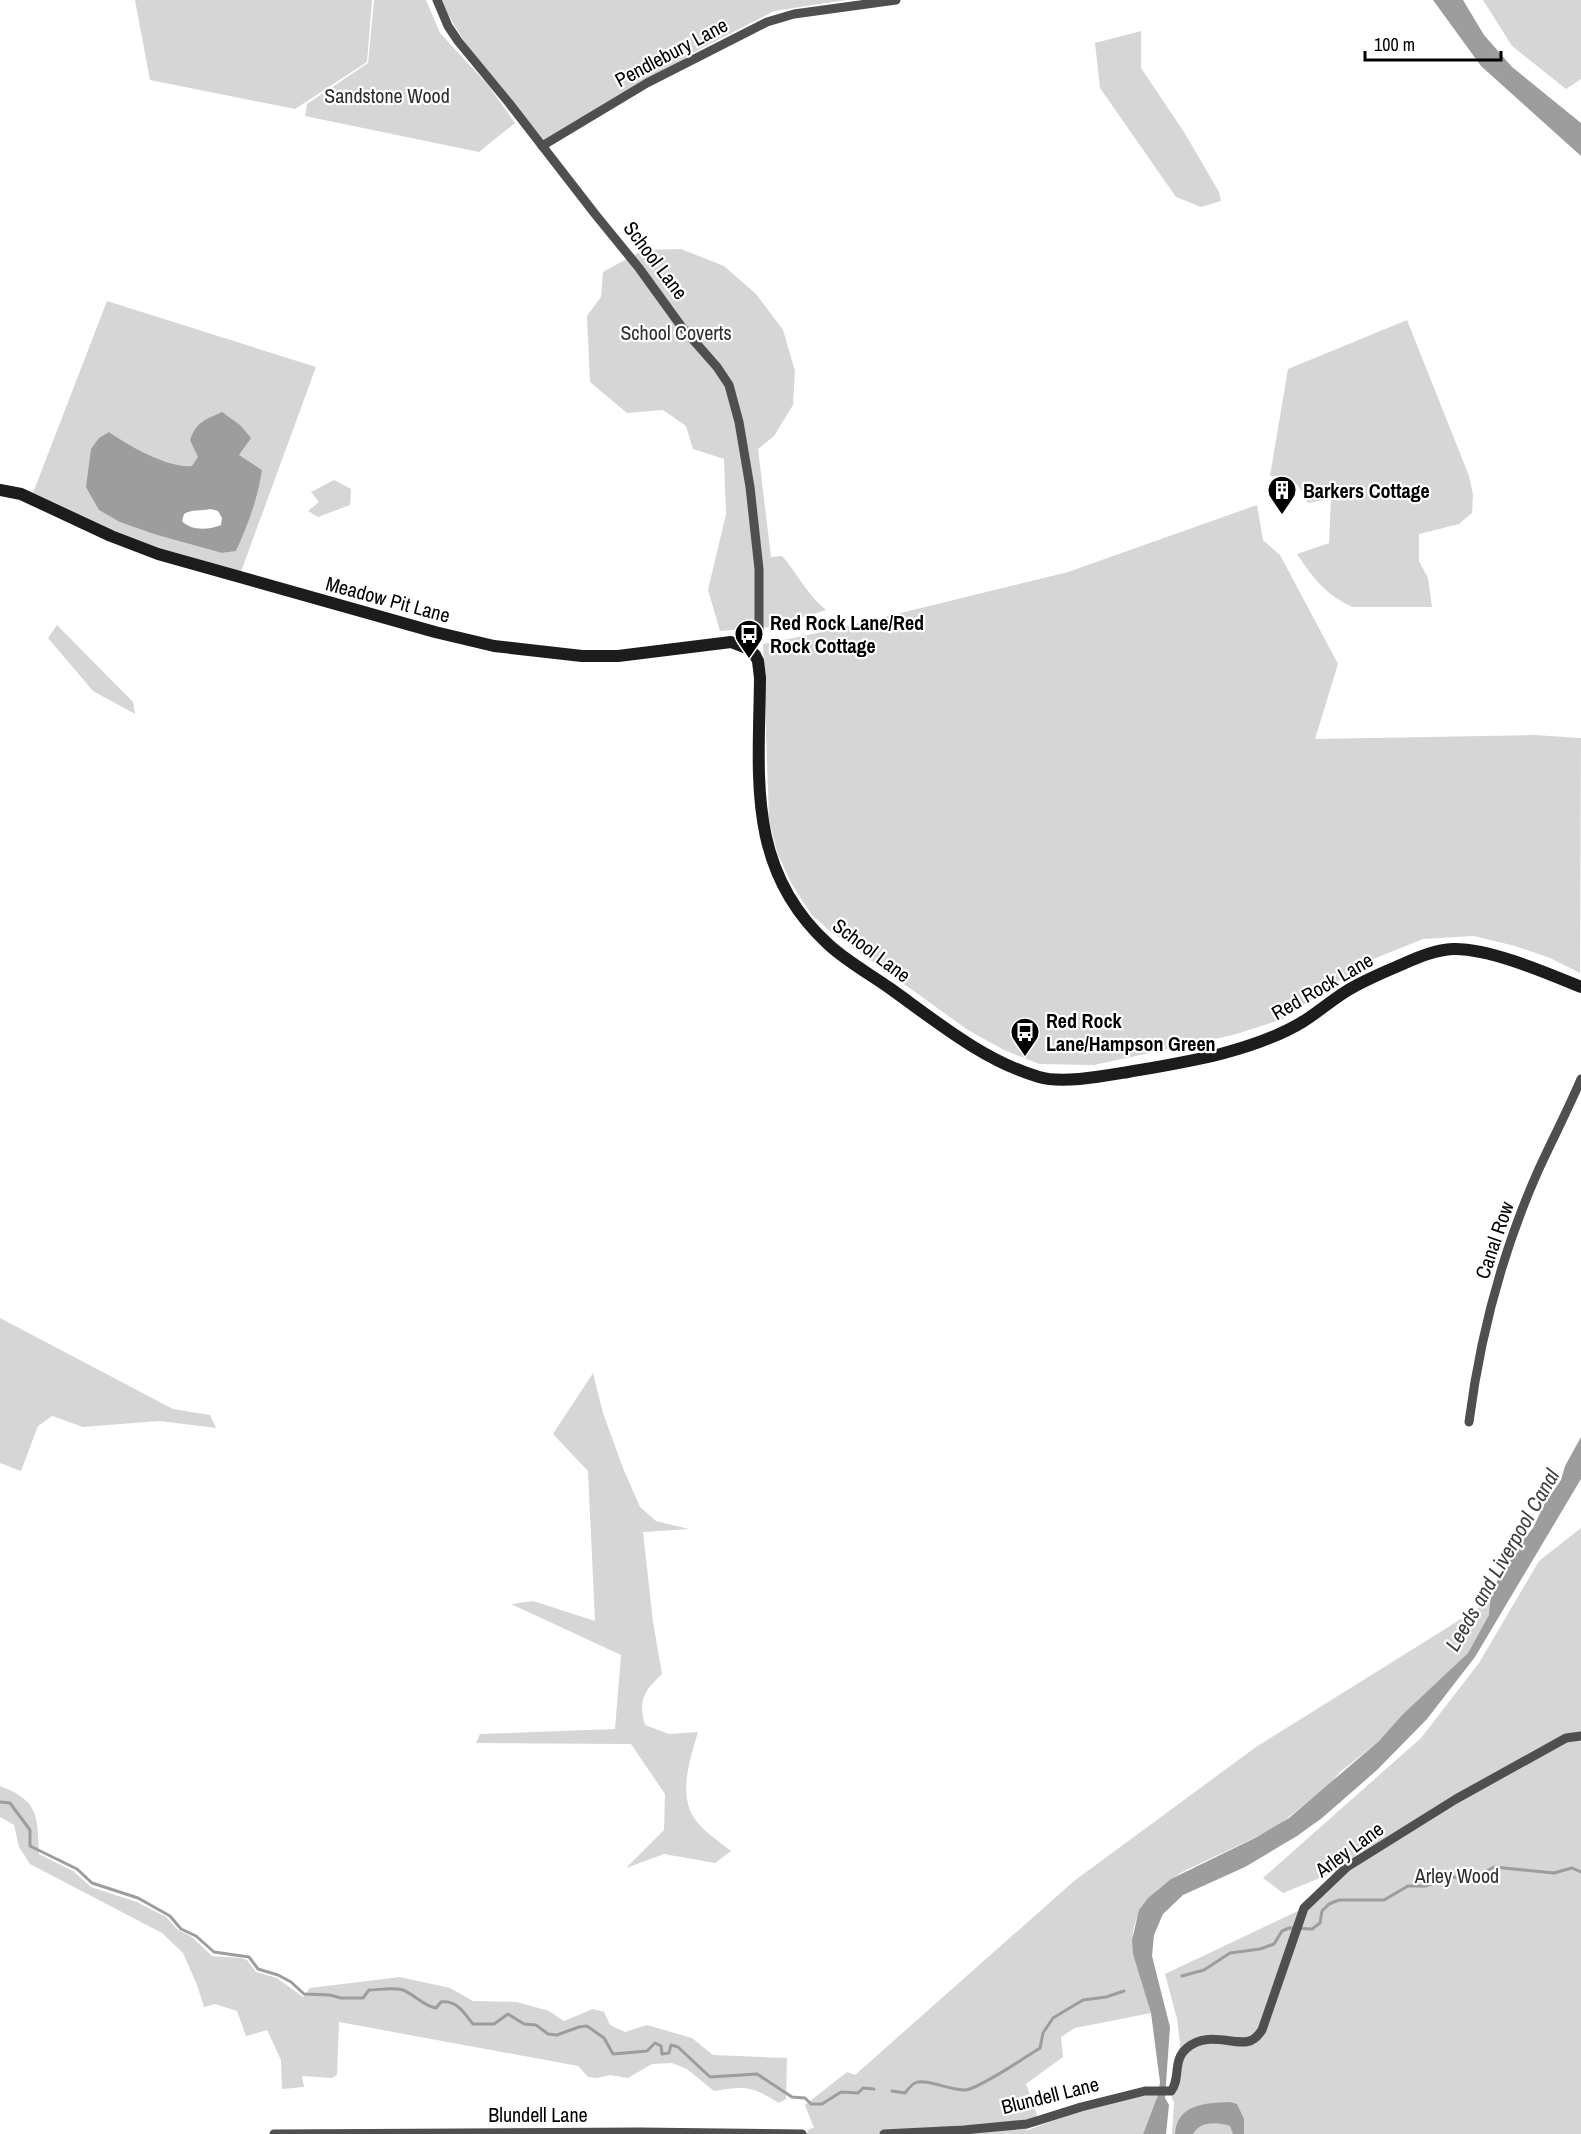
<svg xmlns="http://www.w3.org/2000/svg" width="1581" height="2134" viewBox="0 0 1581 2134" font-family="'Archivo Narrow',sans-serif">
  <style>
    .green { fill: #d6d6d6; fill-rule: evenodd }
    .water { fill: #9d9d9d; fill-rule: evenodd }
    .lines { fill: none; stroke-linecap: round; stroke-linejoin: round }
    .stream { stroke: #9d9d9d; stroke-width: 3 }
    .minor { stroke: #4f4f4f; stroke-width: 9 }
    .secondary { stroke: #1c1c1c; stroke-width: 12 }
    .labels { text-anchor: middle; dominant-baseline: central; stroke-width: 4.5; stroke-linejoin: round; paint-order: stroke }
    .street-label { font-size: 20px; fill: #000; stroke: #fff }
    .park-label { font-size: 20px; fill: #2d2d2d; stroke: #fff }
    .poi-label { font-size: 20px; font-weight: bold; fill: #000; stroke: #fff; text-anchor: start }
    .water-label { font-size: 21px; font-style: italic; fill: #3e3e3e; stroke: #fff }
  </style>
  <rect width="100%" height="100%" fill="#fff"/>
  <g class="green">
    <polygon points="135,0 372,0 367,62 295,109 150,80"/>
    <polygon points="374,0 426,0 440,33 488,85 515,123 479,152 305,116 307,104 368,63"/>
    <path d="M441,0h405l-72,11 -72,37 -158,92c-35,-43 -81,-90 -103,-140z"/>
    <polygon points="1483,0 1581,0 1581,79 1566,89 1512,46"/>
    <polygon points="1141,31 1141,68 1184,132 1219,192 1221,201 1201,207 1176,197 1100,88 1095,43"/>
    <path d="M681,249l43,17 32,28 27,36 12,41 -2,34 -19,31 -16,13 13,108 11,-1c16,18 25,39 44,54l-55,17 -51,4 -12,-41 18,-76 -2,-55 -31,-10 -7,-23 -23,-16 -36,3 -37,-31 -3,-66 14,-19 2,-25 40,-22z"/>
    <path d="M107,301l209,66 -77,210 -113,-34 -95,-45zM109,432c20,14 59,36 84,34l6,-9 -9,-17 49,15 23,15c-4,28 -14,55 -26,81l-14,2 -65,-18 -16,-7z"/>
    <path d="M1407,320l62,156 4,19 -1,18 -13,11 -40,10v27l9,17 4,29h-79c-25,-10 -41,-30 -56,-53l32,-11 2,-44 -23,4c-11,-21 -13,-26 -38,-27l18,-107z"/>
    <polygon points="334,480 351,489 350,505 318,517 308,511 319,502 311,492"/>
    <polygon points="1257,505 1263,540 1280,555 1338,664 1315,739 1534,735 1581,738 1580,973 1550,958 1515,946 1474,936 1423,939 1366,962 1283,1019 1233,1035 1094,1065 1039,1064 1004,1050 968,1030 830,931 811,914 791,883 777,852 769,820 763,644 827,631 1068,572"/>
    <polygon points="57,625 133,702 135,714 93,691 48,638"/>
    <polygon points="0,1318 173,1409 210,1415 216,1428 159,1421 83,1427 52,1416 38,1426 21,1471 0,1463"/>
    <path d="M593,1373l10,40 20,55 17,39 16,14 33,8 -46,3 10,90 9,52c-18,17 -24,26 -17,51l24,9 29,-2c-8,27 -22,67 0,91 9,11 22,19 33,28l-16,12 -51,-9 -38,14 38,-38 1,-36 -34,-50 -155,-1 4,-9 135,-5 6,-74 -110,-51 22,-3 62,20 -7,-150 -35,-37z"/>
    <polygon points="1581,1528 1581,2134 1172,2134 1174,2103 1171,2095 1176,2090 1180,2043 1177,2019 1165,1974 1304,1908 1345,1868 1283,1893 1263,1878 1421,1738 1479,1663 1539,1561"/>
    <path d="M1490,1601v14l-22,38 -66,62 -23,26 -39,31 -10,12 -55,44 -91,43c-30,18 -56,42 -51,80 0,6 4,12 5,18 5,15 9,30 13,44l-76,15 -14,9 2,20 -37,27 12,34 -13,13c34,-12 99,-39 133,-36l-15,39h-337l3,-5 5,-1 -9,-23 42,-33 8,3 219,-194 182,-134z"/>
    <path d="M0,1786c40,15 37,31 39,68l34,17 18,16 46,15 29,15 12,13 14,7 20,19 29,2 6,2 9,12 21,6 26,19 7,-9 90,-11 50,11 23,13 44,1 32,9 15,10 29,-12 11,3 6,13 15,7 22,-7 45,13 21,17 74,3 -1,41 -7,4c-28,-17 -33,-17 -65,-12l-27,-22 -15,-6 -20,1 -24,14 -18,-3 -13,3 -9,-1 -10,-11 -239,-44 -2,53 -5,3 -30,-2 2,11 -22,2 -1,-29 -14,-30 -21,6 -9,-25 -22,-7 -11,3 -7,-22 -14,-32 -21,-20 -132,-69 -11,-17 -5,-22 -14,-8z"/>
  </g>
  <g class="water">
    <polygon points="1433,0 1463,0 1484,35 1512,67 1581,123 1581,156 1481,66"/>
    <path d="M222,412l18,13 11,13 -12,17 23,15c-4,28 -14,55 -26,81l-14,2 -65,-18 -37,-13 -21,-12 -13,-23 5,-38 8,-11 10,-6c20,14 59,36 83,34l6,-9 -8,-17c7,-19 15,-20 32,-28zM211,509l7,2 4,7 -1,7c-12,5 -30,6 -39,-4l2,-7c7,-5 18,-3 27,-5z"/>
    <polygon points="1581,1437 1581,1479 1475,1657 1427,1719 1377,1770 1322,1818 1297,1836 1245,1867 1183,1895 1163,1914 1154,1935 1152,1956 1170,2027 1165,2098 1169,2105 1166,2134 1143,2134 1158,2095 1160,2082 1151,2013 1133,1954 1132,1940 1139,1910 1148,1898 1171,1879 1257,1837 1289,1818 1379,1741 1402,1715 1468,1653 1489,1615 1491,1591 1519,1545 1533,1528 1545,1503 1561,1480 1565,1466"/>
    <path d="M1230,2102l7,2 7,15v15h-11l-3,-8c-12,-4 -30,-5 -37,8h-18c2,-30 30,-31 55,-32z"/>
  </g>
  <g class="lines">
    <g class="stream">
      <path d="M0,1802l10,1 20,27v16l47,23 15,14 46,15 32,18 11,13 15,7 18,16 35,5 9,12 20,6 13,7 13,12 26,1 11,3h22l6,-8c10,0 24,-3 34,0 12,5 21,16 33,18l5,-6c16,-2 23,11 32,22h21l14,-10 16,10 12,1 12,9 9,1 22,-8 8,-1 17,12 9,16 34,-3 8,-8 6,3 1,8 7,-1 2,-8 7,2 32,30 47,-3 35,23 13,1 6,6h11l19,-12 17,1 5,-5 11,1"/>
      <polyline points="1182,1976 1204,1970 1230,1953 1260,1949 1274,1944 1282,1931 1289,1928 1312,1929 1320,1923 1322,1911 1329,1904 1339,1900 1384,1900 1408,1886 1426,1886 1448,1877 1475,1878 1494,1867 1554,1873 1572,1868 1581,1872"/>
      <path d="M892,2091l13,2c3,-4 6,-8 10,-10 11,-5 36,8 51,7 16,-3 58,-32 74,-42l3,-15 10,-15 30,-18 23,-3 18,-6"/>
    </g>
    <g class="minor">
      <polyline points="437,0 448,26 458,41 509,103 595,214 639,268 681,326 717,367 729,385 739,422 750,487 759,569 759,629 749,649"/>
      <polyline points="542,146 647,83 767,22 794,14 896,0"/>
      <path d="M1469,1422c11,-86 34,-172 69,-251 14,-31 30,-61 43,-92"/>
      <polyline points="274,2134 639,2132 802,2134"/>
      <path d="M884,2134l80,-4 63,-6 54,-17 64,-16h26c10,-12 1,-31 16,-43 22,-19 50,0 65,-8 4,-2 8,-7 10,-10l42,-122 43,-41 109,-68 110,-61 15,-2"/>
    </g>
    <path class="secondary" d="M0,490l21,4 90,42 47,18 277,78 59,14 88,10h36l113,-14 18,7 6,6 3,6 2,17c-1,99 -14,191 68,266 18,17 42,30 63,45 46,33 93,72 148,88 23,7 65,-1 89,-5 58,-10 125,-20 176,-51 14,-9 27,-20 41,-29 19,-12 40,-20 60,-29 16,-7 31,-13 48,-14 36,-1 94,24 128,38"/>
  </g>
  <defs>
    <g id="building-pin" transform="scale(1.5)"><path d="M0 17L-7.5 6A9.5 9.5 0 1 1 7.5 6Z" fill="#000" stroke="#fff"/><path d="M-4-6H4V6H1V3H-1V6H-4ZM-2.5-4.3h1.7v1.8h-1.7ZM.8-4.3h1.7v1.8H.8ZM-2.5-1h1.7V.8h-1.7ZM.8-1h1.7V.8H.8Z" fill="#fff"/></g>
    <g id="bus-pin" transform="scale(1.5)"><path d="M0 17L-7.5 6A9.5 9.5 0 1 1 7.5 6Z" fill="#000" stroke="#fff"/><path d="M-5-6H5V4H4V6H2V4H-2V6H-4V4H-5ZM-3.5-4V0h7V-4ZM-3.5 1.2v1.5H-2V1.2ZM2 1.2v1.5H3.5V1.2Z" fill="#fff"/></g>
  </defs>
  <g fill-rule="evenodd">
    <use href="#building-pin" x="1282" y="490"/>
    <use href="#bus-pin" x="749" y="634"/>
    <use href="#bus-pin" x="1025" y="1032"/>
  </g>
  <g class="labels">
    <g class="street-label">
      <text transform="translate(671 52) rotate(-28)">Pendlebury Lane</text>
      <text transform="translate(656 260) rotate(53)">School Lane</text>
      <text transform="translate(388 599) rotate(15)">Meadow Pit Lane</text>
      <text transform="translate(872 950) rotate(37)">School Lane</text>
      <text transform="translate(1322 986) rotate(-30)">Red Rock Lane</text>
      <text transform="translate(1494 1240) rotate(-71)">Canal Row</text>
      <text transform="translate(1349 1849) rotate(-36)">Arley Lane</text>
      <text transform="translate(1050 2095) rotate(-14)">Blundell Lane</text>
      <text x="538" y="2114">Blundell Lane</text>
    </g>
    <g class="park-label">
      <text x="387" y="95">Sandstone Wood</text>
      <text x="676" y="332">School Coverts</text>
      <text x="1457" y="1875">Arley Wood</text>
    </g>
    <g class="poi-label">
      <text x="1303" y="490">Barkers Cottage</text>
      <text x="770" y="622">Red Rock Lane/Red<tspan x="770" dy="23">Rock Cottage</tspan></text>
      <text x="1046" y="1020">Red Rock<tspan x="1046" dy="23">Lane/Hampson Green</tspan></text>
    </g>
    <g class="water-label">
      <text transform="translate(1502 1560) rotate(-60)">Leeds and Liverpool Canal</text>
    </g>
  </g>
  <path d="M1365 51v9h136v-9" fill="none" stroke="#000000" stroke-width="3"/>
  <text x="1374" y="51" font-size="18" fill="#000000" stroke="#ffffff" stroke-width="4.5" paint-order="stroke">100 m</text>
</svg>
